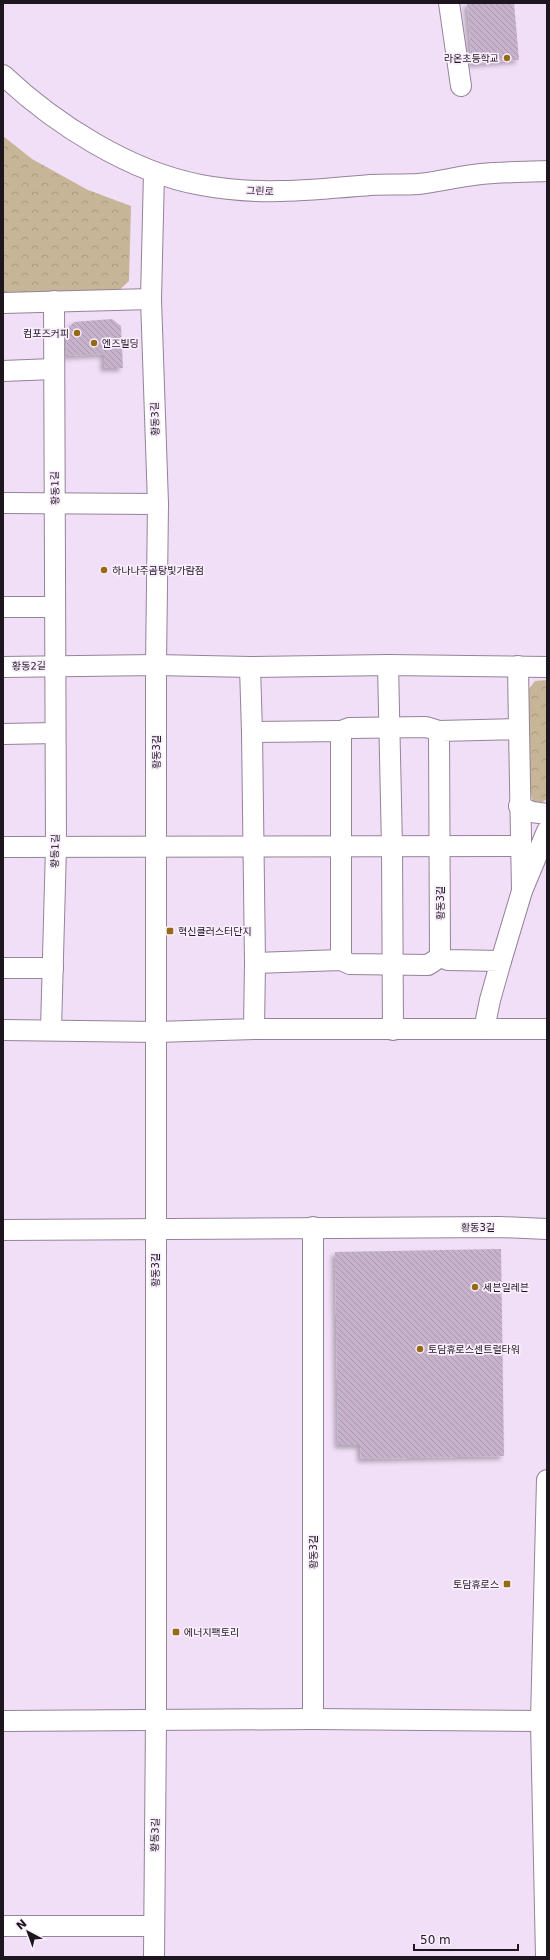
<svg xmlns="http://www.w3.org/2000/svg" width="550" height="1960" viewBox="0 0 550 1960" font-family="'DejaVu Sans','Noto Sans KR',sans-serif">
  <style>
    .forest { fill: url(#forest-crowns) }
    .building { fill: url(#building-back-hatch); filter: url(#shadow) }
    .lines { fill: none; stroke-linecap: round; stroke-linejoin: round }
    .minor-casing { stroke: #95839a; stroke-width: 22 }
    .minor { stroke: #fff; stroke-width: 20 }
    .poi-dot { fill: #946a14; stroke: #faeefd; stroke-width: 1.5 }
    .labels { text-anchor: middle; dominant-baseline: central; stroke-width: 3.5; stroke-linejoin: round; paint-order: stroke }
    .poi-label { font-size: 10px; fill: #1d161f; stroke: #faeefd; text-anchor: start }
    .street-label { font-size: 10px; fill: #1d161f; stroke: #faeefd }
  </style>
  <defs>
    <pattern id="forest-crowns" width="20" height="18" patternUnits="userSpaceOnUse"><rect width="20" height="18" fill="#c7b597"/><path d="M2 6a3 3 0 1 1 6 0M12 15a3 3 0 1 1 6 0" fill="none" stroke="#aa9b82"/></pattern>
    <pattern id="building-back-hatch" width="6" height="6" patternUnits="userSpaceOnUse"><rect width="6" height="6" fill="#c6b3cb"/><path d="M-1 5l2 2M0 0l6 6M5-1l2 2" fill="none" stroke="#aa99ae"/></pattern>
    <filter id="shadow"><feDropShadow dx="-3.5" dy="3.5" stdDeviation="2" flood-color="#0004"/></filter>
  </defs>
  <rect width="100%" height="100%" fill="#f1def7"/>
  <g class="forest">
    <polygon points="3,136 32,159 88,190 131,206 129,281 115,294 3,295"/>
    <polygon points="547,680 547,799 539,804 533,801 530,792 528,690 535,681"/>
  </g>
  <g class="building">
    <polygon points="467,3 514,3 519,60 472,64"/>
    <polygon points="112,319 121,326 123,368 104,368 104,354 67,356 66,331 74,322"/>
    <polygon points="501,1249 504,1456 361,1459 360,1445 338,1445 335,1252"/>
  </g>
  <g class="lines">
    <g class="minor-casing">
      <g id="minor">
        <polyline points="449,3 461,86"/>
        <path d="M3,75c52,49 127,97 198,110 56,11 112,5 169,0 16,-1 32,0 48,-1 21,-2 42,-8 63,-10 22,-2 44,-2 66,-3"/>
        <polyline points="154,173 151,299 158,504 156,665 156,1720 154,1957"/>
        <polyline points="3,303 151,299"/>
        <polyline points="3,371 53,369"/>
        <polyline points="3,503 158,504"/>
        <polyline points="3,607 54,607"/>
        <polyline points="388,665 392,847 393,1030"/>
        <polyline points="518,666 519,729"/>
        <polyline points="3,667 156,665 250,667 388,665 547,667"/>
        <polyline points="250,667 252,732"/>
        <polyline points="341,731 349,728 426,727 439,731"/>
        <polyline points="3,734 55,733"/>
        <polyline points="519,806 532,812 547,814"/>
        <polyline points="3,847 520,846"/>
        <polyline points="501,961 522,891 547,831"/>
        <polyline points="255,963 341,960 350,964 428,965 440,957"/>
        <polyline points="3,968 53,968"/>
        <polyline points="254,1029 484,1029 490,1000 501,961 448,960 440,957 439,731 519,729 522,891"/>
        <polyline points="484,1029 547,1029"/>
        <polyline points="3,1030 157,1032 254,1029 255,963 252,732 341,731 341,960"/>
        <polyline points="51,1030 56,847 54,301"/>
        <polyline points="313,1227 313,1719"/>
        <polyline points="3,1230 500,1227 547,1229"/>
        <polyline points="3,1721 313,1719 541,1721"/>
        <polyline points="3,1926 153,1926"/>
        <polyline points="546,1957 541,1721 547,1480"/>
      </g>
    </g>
    <use href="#minor" class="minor"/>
  </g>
  <g class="poi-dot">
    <circle cx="507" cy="58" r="4"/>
    <circle cx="77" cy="333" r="4"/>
    <circle cx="94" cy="343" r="4"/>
    <circle cx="104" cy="570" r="4"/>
    <rect x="166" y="927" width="8" height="8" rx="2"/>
    <circle cx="475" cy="1287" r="4"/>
    <circle cx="420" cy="1349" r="4"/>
    <rect x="503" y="1580" width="8" height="8" rx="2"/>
    <rect x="172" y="1628" width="8" height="8" rx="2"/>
  </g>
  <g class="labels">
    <g class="poi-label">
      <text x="499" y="58" text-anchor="end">라온초등학교</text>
      <text x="69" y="333" text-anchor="end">컴포즈커피</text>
      <text x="102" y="343">엔즈빌딩</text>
      <text x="112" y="570">하나나주곰탕빛가람점</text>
      <text x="178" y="931">혁신클러스터단지</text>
      <text x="483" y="1287">세븐일레븐</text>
      <text x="428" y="1349">토담휴로스센트럴타워</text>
      <text x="499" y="1584" text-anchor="end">토담휴로스</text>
      <text x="184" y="1632">에너지팩토리</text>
    </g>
    <g class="street-label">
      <text transform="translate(260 191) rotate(2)">그린로</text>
      <text transform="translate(155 419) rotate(-92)">황동3길</text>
      <text transform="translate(55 488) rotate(-91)">황동1길</text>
      <text transform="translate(29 666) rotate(-1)">황동2길</text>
      <text transform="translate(156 752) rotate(-90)">황동3길</text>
      <text transform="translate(55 851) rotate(-89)">황동1길</text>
      <text transform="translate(440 903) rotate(-90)">황동3길</text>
      <text x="478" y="1227">황동3길</text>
      <text transform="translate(155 1270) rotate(-90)">황동3길</text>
      <text transform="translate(313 1552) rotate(-90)">황동3길</text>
      <text transform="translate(155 1835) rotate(-89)">황동3길</text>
    </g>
  </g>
  <rect width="550" height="1960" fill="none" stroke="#1d161f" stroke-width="8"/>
  <g transform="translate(28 1932) rotate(319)" stroke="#faeefd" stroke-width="3" paint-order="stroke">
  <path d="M0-3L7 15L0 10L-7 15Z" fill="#1d161f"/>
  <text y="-6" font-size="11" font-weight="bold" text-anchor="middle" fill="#1d161f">N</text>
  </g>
  <path d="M414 1944v6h104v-6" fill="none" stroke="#1d161f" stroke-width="2"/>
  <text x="420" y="1944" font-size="12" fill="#1d161f" stroke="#faeefd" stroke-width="3" paint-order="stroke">50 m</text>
</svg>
